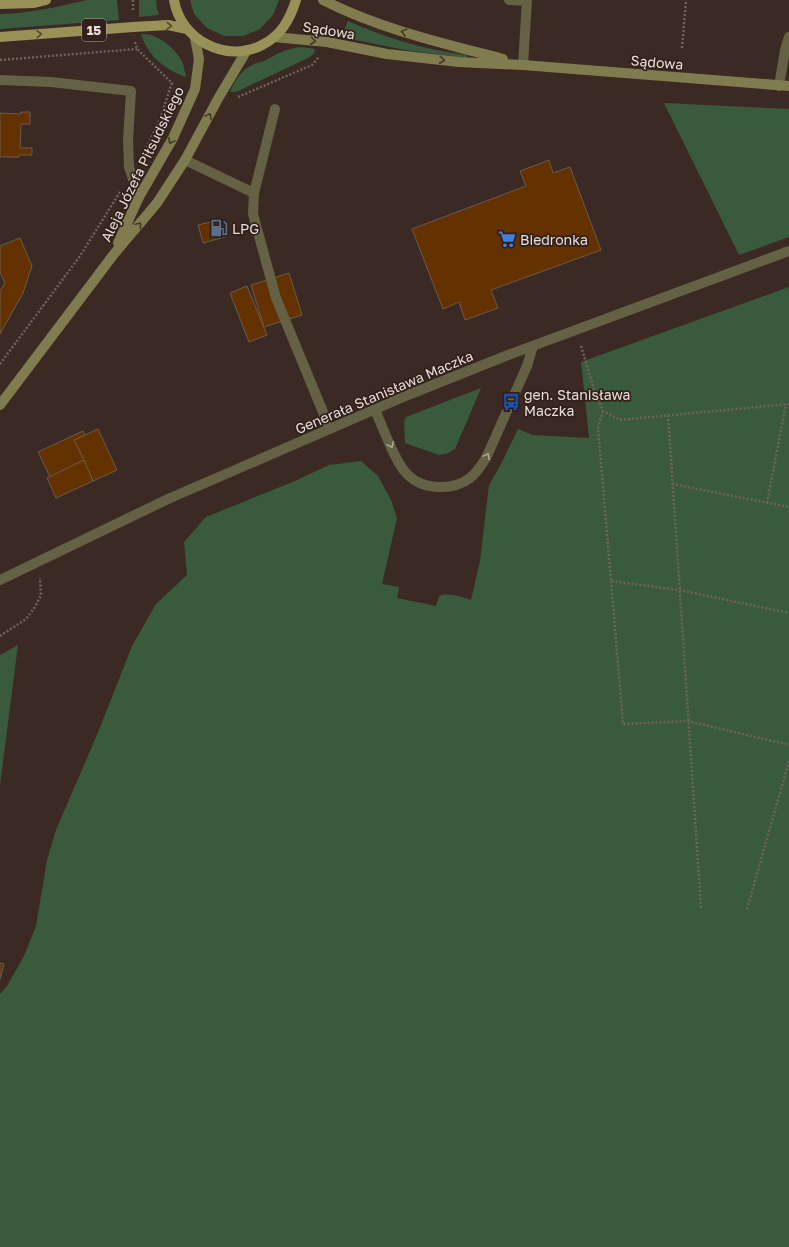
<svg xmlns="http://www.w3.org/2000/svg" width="789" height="1247" viewBox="0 0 789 1247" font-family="'Golos Text',sans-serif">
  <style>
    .green { fill: #3a5a3d }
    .building { fill: #643100; stroke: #6b5b4f }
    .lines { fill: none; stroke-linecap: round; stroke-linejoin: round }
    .path { stroke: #71625d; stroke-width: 2.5; stroke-dasharray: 2 2; stroke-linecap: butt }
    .service { stroke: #646145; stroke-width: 10 }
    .minor { stroke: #646145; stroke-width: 10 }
    .secondary { stroke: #817c50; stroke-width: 10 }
    .primary { stroke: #989158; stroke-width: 10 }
    .oneway { stroke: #554830 }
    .oneway2 { stroke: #453828 }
    .oneway3 { stroke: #aea697 }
    .labels { text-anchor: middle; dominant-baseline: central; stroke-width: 3.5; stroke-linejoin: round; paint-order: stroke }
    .shield { fill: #31211a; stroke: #b2a5a0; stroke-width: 1 }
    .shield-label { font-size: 13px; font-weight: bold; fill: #eadeda }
    .street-label { font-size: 14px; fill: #eadeda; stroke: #31211a }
    .poi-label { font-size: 14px; fill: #eadeda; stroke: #31211a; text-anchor: start }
  </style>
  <rect width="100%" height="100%" fill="#3b2a24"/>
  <g class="green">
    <path d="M87,0h30l2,20 -119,9v-15c30,-1 58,-7 87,-14z"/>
    <polygon points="139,0 156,0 157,9 159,14 158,15 139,17"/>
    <polygon points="190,0 279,0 273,15 260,29 243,36 224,36 207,28 194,14"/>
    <path d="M348,21c38,17 77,29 119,34v2l-1,1 -61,-8 -64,-13z"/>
    <path d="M141,34c16,-1 33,13 41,27 2,5 3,11 4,16 -21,-7 -39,-22 -45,-43z"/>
    <path d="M302,47l13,2 -1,4 -4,4 -74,35h-6c5,-12 12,-23 24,-28 4,-1 7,-2 10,-3 13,-7 23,-13 38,-14z"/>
    <polygon points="664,103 789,109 789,237 739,255"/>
    <path d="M789,287v960h-789v-253l7,-8 17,-30 12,-30 11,-66 9,-30 43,-100 33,-84 24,-42 31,-29 -3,-33 22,-25 89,-36 34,-16 32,-4 17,15 13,24 6,18 -15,66 17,3 -2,11 39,8c1,-2 2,-7 3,-9 5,-6 26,1 32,3l9,-39 9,-76 11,-19 18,-37 15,6 56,3 -8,-76z"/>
    <polygon points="481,388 455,449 448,453 439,455 405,443 404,422 406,417"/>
    <polygon points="18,645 0,785 0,655"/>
  </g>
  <g class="building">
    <polygon points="21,112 30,112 30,124 21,124 20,148 32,148 32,155 19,155 19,157 0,157 0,113 21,114"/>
    <polygon points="549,160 553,173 570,167 601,250 491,290 498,308 465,320 459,302 443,309 412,229 526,186 520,171"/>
    <polygon points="224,219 228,236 203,243 198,225"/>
    <polygon points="20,238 32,266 23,293 0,334 0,291 5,283 0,272 0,246"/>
    <polygon points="289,273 302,315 264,327 251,285"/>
    <polygon points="247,286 267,335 249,342 230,293"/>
    <polygon points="98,429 117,470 93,481 74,440"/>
    <polygon points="83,431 85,435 74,440 84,460 50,477 38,452"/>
    <polygon points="84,460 93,481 56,498 47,478"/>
    <polygon points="0,963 4,964 0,979"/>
  </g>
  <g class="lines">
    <g class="path">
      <polyline points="133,0 133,11"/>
      <polyline points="135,42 137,49 172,83 160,119 146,149"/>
      <polyline points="682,48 686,0"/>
      <polyline points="0,60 137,49"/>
      <polyline points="238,97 312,65 319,57"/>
      <polyline points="581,346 594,389 603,411 620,420 789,404"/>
      <polyline points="0,364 80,256 120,192"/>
      <polyline points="603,411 598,428 611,581 679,590 789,613"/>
      <polyline points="668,415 701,908"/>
      <polyline points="672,484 789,507"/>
      <polyline points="767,503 786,404"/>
      <polyline points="611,581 623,724 688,721 789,745"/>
      <polyline points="0,636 26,619 35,607 41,595 40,578"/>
      <polyline points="747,909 789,761"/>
    </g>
    <g class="service">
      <polyline points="509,0 527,1"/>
      <polyline points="523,65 527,0"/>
      <polyline points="0,80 51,82 131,91 128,140 129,167 139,197"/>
      <polyline points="185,160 254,193 253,214 276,298 330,429"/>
      <polyline points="254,193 275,109"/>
      <path d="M375,410c8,17 20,53 33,65 15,15 45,16 62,3 8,-6 12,-14 17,-22l40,-90 6,-20"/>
    </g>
    <g class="minor">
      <polyline points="779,86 785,50 789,37"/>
      <polyline points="0,580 168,499 408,395 508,355 789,251"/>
    </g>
    <g class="secondary">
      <path d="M323,0c57,29 119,43 180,59"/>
      <polyline points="274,37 327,42 387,54 459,62 523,65 789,86"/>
      <polyline points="118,243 139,197 173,138 195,89 199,59 195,38"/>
      <polyline points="0,405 114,254 157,203 185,160 219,97 247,50"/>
    </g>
    <g class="primary">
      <path d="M174,0c6,39 52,64 88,45 19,-9 28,-26 34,-45"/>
      <polyline points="0,4 34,3 46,0"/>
      <polyline points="0,37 133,27 168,25 187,29"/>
    </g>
  </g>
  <defs><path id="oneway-chevron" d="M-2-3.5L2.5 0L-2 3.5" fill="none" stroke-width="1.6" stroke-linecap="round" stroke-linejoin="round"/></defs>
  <g class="oneway">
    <use href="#oneway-chevron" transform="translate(169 26) rotate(4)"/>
    <use href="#oneway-chevron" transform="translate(39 34) rotate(-4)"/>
  </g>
  <g class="oneway2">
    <use href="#oneway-chevron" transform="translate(404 32) rotate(-165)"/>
    <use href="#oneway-chevron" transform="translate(313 41) rotate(7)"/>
    <use href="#oneway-chevron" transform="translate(442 60) rotate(6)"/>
    <use href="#oneway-chevron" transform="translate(209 116) rotate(-62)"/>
    <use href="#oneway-chevron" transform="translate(171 141) rotate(118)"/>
    <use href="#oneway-chevron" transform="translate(139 225) rotate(-50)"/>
  </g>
  <g class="oneway3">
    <use href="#oneway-chevron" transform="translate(391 445) rotate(66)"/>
    <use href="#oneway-chevron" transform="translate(487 456) rotate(-62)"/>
  </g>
  <defs>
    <g id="fuel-bare" transform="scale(1.38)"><path d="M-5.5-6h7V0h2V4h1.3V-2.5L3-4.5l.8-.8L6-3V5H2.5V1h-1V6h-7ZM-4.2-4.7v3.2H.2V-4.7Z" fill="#5c6f8a" stroke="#31211a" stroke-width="2.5" paint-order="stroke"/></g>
    <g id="supermarket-bare" transform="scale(1.38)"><path d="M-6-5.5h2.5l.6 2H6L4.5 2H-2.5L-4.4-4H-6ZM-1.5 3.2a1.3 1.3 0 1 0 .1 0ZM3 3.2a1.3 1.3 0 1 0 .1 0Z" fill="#3f7fe0" stroke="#31211a" stroke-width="2.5" paint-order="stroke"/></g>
    <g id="bus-bare" transform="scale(1.38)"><path d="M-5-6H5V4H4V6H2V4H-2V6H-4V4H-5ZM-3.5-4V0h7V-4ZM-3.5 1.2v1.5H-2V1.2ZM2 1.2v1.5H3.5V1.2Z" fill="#1a4fb4" stroke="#31211a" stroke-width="2.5" paint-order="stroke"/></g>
  </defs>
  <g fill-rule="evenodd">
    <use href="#fuel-bare" x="219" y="228"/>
    <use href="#supermarket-bare" x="507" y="239"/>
    <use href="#bus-bare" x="511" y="402"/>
  </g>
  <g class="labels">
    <rect class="shield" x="82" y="19" width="24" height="22" rx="3"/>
    <g class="shield-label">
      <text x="94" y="30">15</text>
    </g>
    <g class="street-label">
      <text transform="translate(329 30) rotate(9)">Sądowa</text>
      <text transform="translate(657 62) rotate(5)">Sądowa</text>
      <text transform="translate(142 164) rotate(-64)">Aleja Józefa Piłsudskiego</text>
      <text transform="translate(384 392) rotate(-23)">Generała Stanisława Maczka</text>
    </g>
    <g class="poi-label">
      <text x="232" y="228">LPG</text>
      <text x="520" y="239">Biedronka</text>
      <text x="524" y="394">gen. Stanisława<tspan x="524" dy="16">Maczka</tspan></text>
    </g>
  </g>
</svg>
